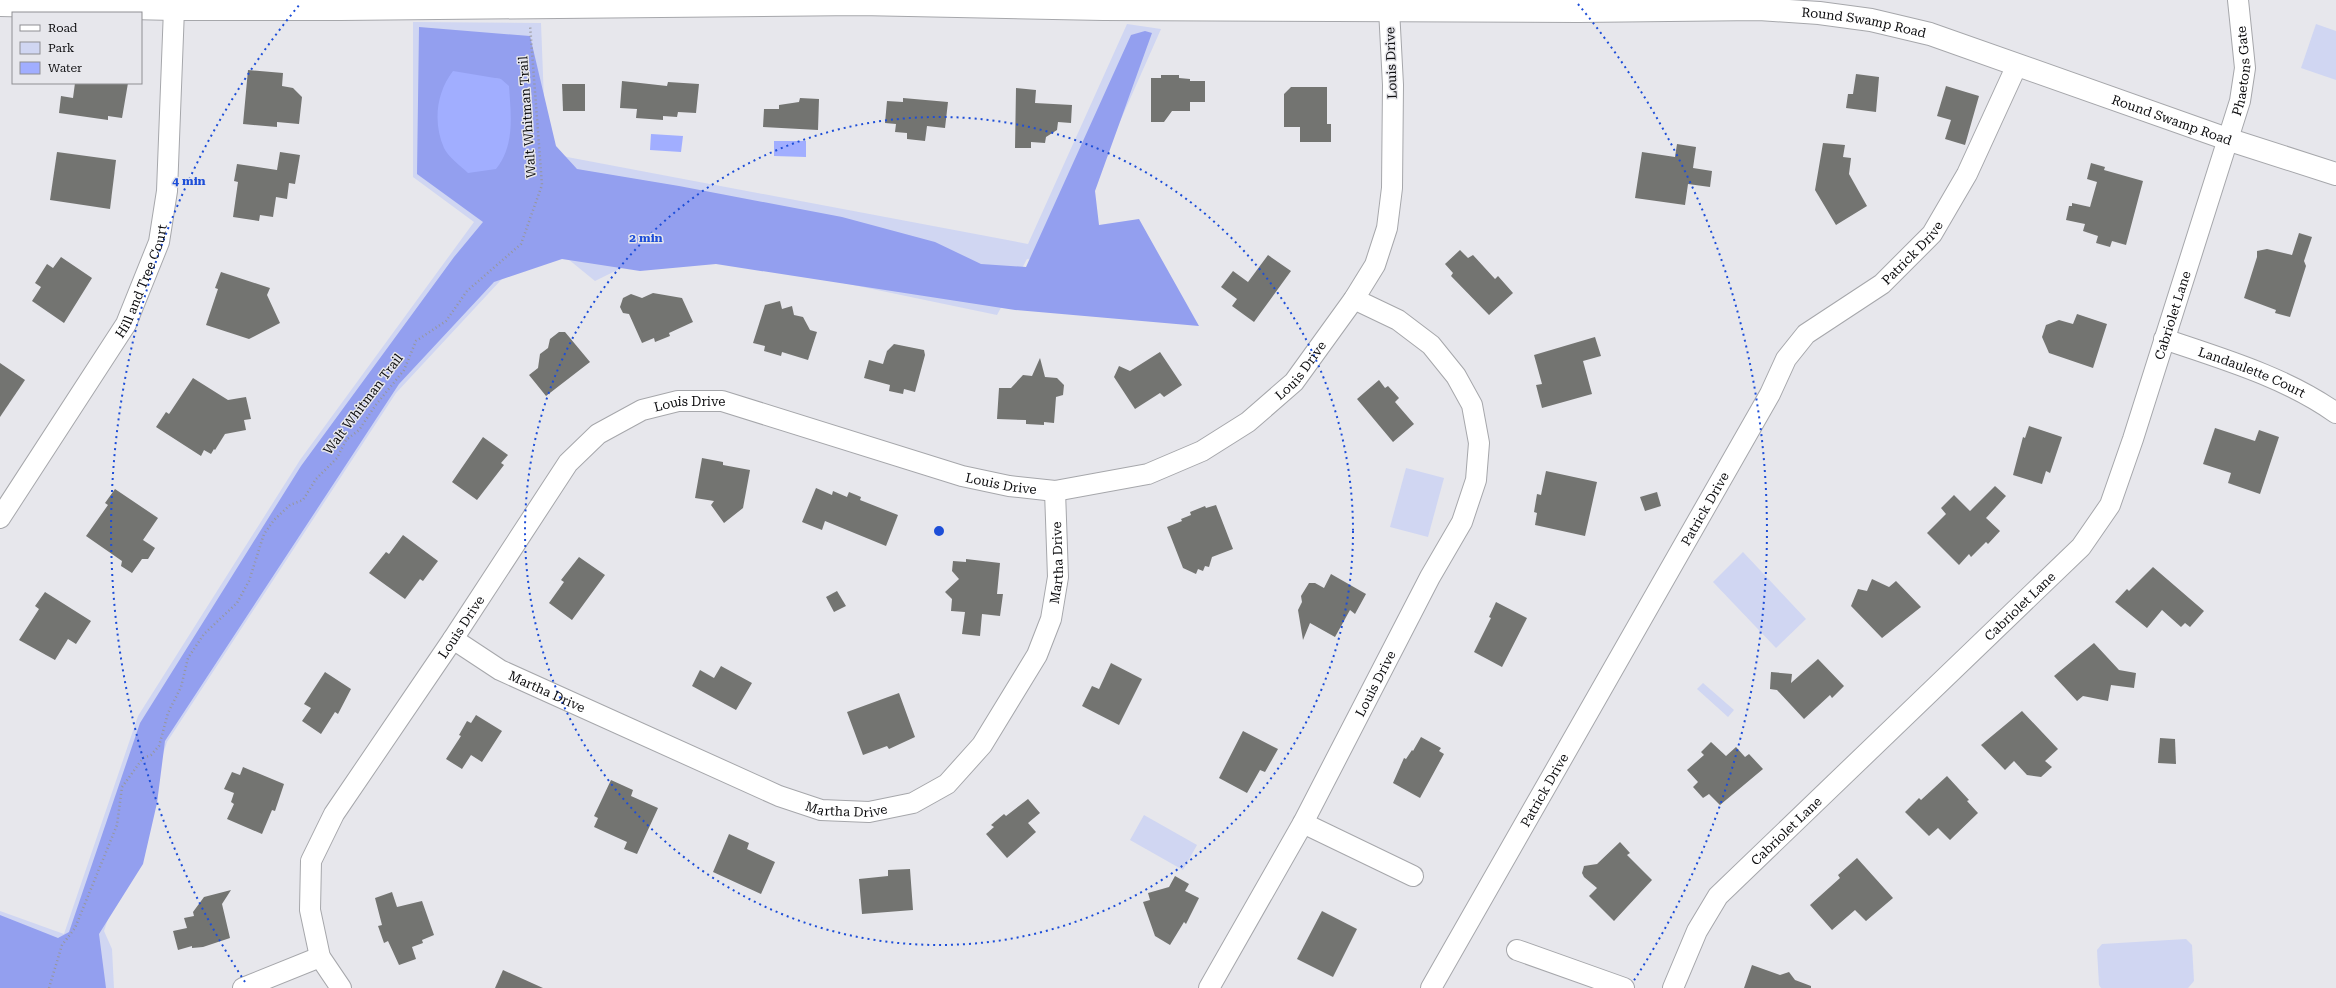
<svg xmlns="http://www.w3.org/2000/svg" width="2336" height="988" viewBox="0 0 2336 988" font-family="'Roboto Serif',serif">
  <style>
    .green { fill: #d0d6f2 }
    .forest { fill: #939fef; fill-rule: evenodd }
    .water { fill: #a1aeff }
    .building { fill: #737471 }
    .lines { fill: none; stroke-linecap: round; stroke-linejoin: round }
    .street-casing { stroke: #a6a7ab; stroke-width: 22 }
    .secondary-casing { stroke: #a6a7ab; stroke-width: 24 }
    .path { stroke: #97979b; stroke-width: 2.5; stroke-dasharray: 1 3; stroke-linecap: butt }
    .street { stroke: #fff; stroke-width: 20 }
    .secondary { stroke: #fff; stroke-width: 22 }
    .ring { fill: none; stroke: #1d4ed8; stroke-width: 2; stroke-dasharray: 2 4 }
    .labels { text-anchor: middle; dominant-baseline: central; stroke-width: 3; stroke-linejoin: round; paint-order: stroke }
    .street-label { font-size: 13px; fill: #0c0c0e; stroke: #e7e7ec }
    .centre { fill: #1d4ed8; stroke: #e7e7ec; stroke-width: 2 }
    .ring-label { font-size: 12px; text-anchor: middle; font-weight: bold; fill: #1d4ed8; stroke: #e7e7ec; stroke-width: 3; stroke-linejoin: round; paint-order: stroke }
  </style>
  <rect width="100%" height="100%" fill="#e7e7ec"/>
  <g class="green">
    <polygon points="413,22 541,23 546,153 1028,244 1127,24 1161,29 1087,196 1100,254 1027,259 997,315 666,246 595,281 541,237 396,393 167,742 104,931 112,949 114,988 0,988 0,911 64,934 138,716 300,460 474,222 413,177"/>
    <polygon points="2316,24 2336,31 2336,80 2301,68"/>
    <polygon points="1406,468 1444,478 1428,537 1390,527"/>
    <polygon points="1743,552 1806,619 1776,648 1713,582"/>
    <polygon points="1703,683 1734,710 1728,717 1697,689"/>
    <polygon points="1144,815 1197,845 1183,870 1130,840"/>
    <polygon points="2186,939 2192,945 2194,981 2188,988 2101,988 2099,985 2097,950 2102,944"/>
  </g>
  <path class="forest" d="M419,27l111,9 26,110 21,23 102,17 163,31 93,25 46,22 45,3 105,-232 14,-4 7,2 -57,158 4,34 40,-6 60,107 -184,-16 -299,-46 -76,7 -78,-12 -68,23 -95,102 -234,357 -8,62 -14,61 -44,70 7,54h-106v-73l58,23 11,-6 71,-209 161,-257 153,-209 29,-35 -66,-48zM484,78l17,1 -33,94z"/>
  <g class="water">
    <path d="M453,71l48,8 8,7c2,29 6,60 -13,83l-28,4c-7,-7 -20,-16 -24,-25 -11,-25 -8,-55 9,-77z"/>
    <polygon points="651,134 683,136 681,152 650,150"/>
    <polygon points="774,141 806,141 806,157 774,156"/>
  </g>
  <g class="building">
    <polygon points="248,70 283,73 282,86 293,88 302,97 299,124 277,122 277,127 243,124"/>
    <polygon points="1856,74 1879,77 1876,112 1846,108 1848,94 1853,94"/>
    <polygon points="1161,75 1179,75 1179,78 1190,79 1190,81 1205,81 1205,102 1190,102 1190,111 1172,111 1164,122 1151,122 1151,78 1161,78"/>
    <polygon points="622,81 667,86 668,82 699,84 696,113 678,112 677,117 663,116 663,120 636,118 637,109 620,108"/>
    <polygon points="75,83 128,83 122,118 108,116 108,120 59,113 61,96 73,98"/>
    <polygon points="562,84 585,84 585,111 563,111"/>
    <polygon points="1946,86 1979,96 1965,145 1945,139 1951,120 1937,116"/>
    <polygon points="1291,87 1327,87 1327,124 1331,124 1331,142 1300,142 1300,127 1284,127 1284,94"/>
    <polygon points="1016,88 1036,90 1035,103 1072,105 1071,123 1058,122 1057,130 1046,137 1045,143 1031,142 1031,148 1015,148"/>
    <polygon points="800,98 819,99 818,130 763,127 764,109 779,109 779,105 799,102"/>
    <polygon points="903,98 948,102 945,128 927,126 925,141 907,139 907,133 895,132 896,124 885,123 887,101 903,102"/>
    <polygon points="1823,143 1845,145 1843,157 1851,158 1849,174 1867,206 1836,225 1815,190"/>
    <polygon points="1677,144 1696,147 1693,168 1712,171 1710,187 1688,184 1685,205 1635,198 1642,152 1675,157"/>
    <polygon points="57,152 116,160 110,209 50,200"/>
    <polygon points="280,152 300,155 295,184 289,183 287,199 276,197 273,217 260,215 259,221 233,217 238,182 234,181 237,164 277,170"/>
    <polygon points="2091,163 2105,167 2104,170 2143,181 2126,245 2112,241 2110,247 2096,243 2098,236 2083,231 2085,224 2066,220 2069,206 2072,206 2072,203 2090,207 2097,182 2087,179"/>
    <polygon points="2299,233 2312,237 2304,261 2306,266 2290,317 2275,313 2276,310 2244,298 2257,257 2257,251 2267,249 2292,255"/>
    <polygon points="1460,250 1468,258 1473,255 1495,279 1498,276 1513,293 1489,315 1451,276 1453,273 1445,264"/>
    <polygon points="1268,255 1291,271 1254,322 1232,306 1237,299 1221,287 1233,271 1248,282"/>
    <polygon points="61,257 92,278 64,323 32,301 41,287 35,283 47,264 53,268"/>
    <polygon points="221,272 270,288 267,295 280,323 249,339 206,325 218,289 215,288"/>
    <polygon points="653,293 682,298 693,322 669,333 670,336 655,342 654,338 642,343 629,314 623,313 620,307 623,298 631,294 642,298"/>
    <polygon points="780,301 782,309 792,306 794,315 803,317 810,330 817,332 808,360 782,352 781,356 764,351 765,346 753,343 765,305"/>
    <polygon points="2077,314 2107,324 2093,368 2049,353 2042,337 2046,325 2059,320 2073,324"/>
    <polygon points="559,332 565,332 590,362 546,396 529,375 538,368 540,354 548,348 550,339"/>
    <polygon points="1595,337 1601,356 1583,361 1592,394 1542,408 1536,385 1542,384 1534,355"/>
    <polygon points="894,344 924,350 925,355 915,392 904,389 903,394 889,391 890,385 864,378 869,360 883,364 887,351"/>
    <polygon points="1160,352 1182,385 1164,397 1160,393 1135,409 1114,377 1119,366 1130,371"/>
    <polygon points="1040,358 1045,377 1057,378 1064,385 1063,395 1056,397 1054,423 1044,422 1044,425 1026,424 1026,420 997,419 999,388 1011,388 1023,375 1032,376"/>
    <polygon points="0,363 25,380 0,417"/>
    <polygon points="193,378 228,400 246,397 251,419 244,420 246,430 225,434 215,450 214,449 211,454 204,450 201,456 156,427 166,412 169,414"/>
    <polygon points="1379,380 1385,388 1388,386 1399,398 1395,402 1414,424 1393,442 1357,399"/>
    <polygon points="2029,426 2062,437 2050,473 2046,471 2042,484 2013,475 2023,437 2025,438"/>
    <polygon points="2215,428 2255,441 2259,430 2279,437 2260,494 2228,483 2231,473 2203,464"/>
    <polygon points="483,437 508,455 501,463 504,465 477,500 452,482"/>
    <polygon points="702,458 723,462 723,465 750,470 743,508 724,523 711,505 714,501 695,498"/>
    <polygon points="1546,471 1597,482 1585,536 1535,525 1537,513 1534,512 1537,494 1541,495"/>
    <polygon points="1995,486 2006,496 1986,518 2000,531 1988,544 1986,542 1971,557 1969,554 1959,565 1927,533 1946,514 1941,508 1954,495 1970,511"/>
    <polygon points="816,488 832,495 833,491 847,497 849,492 861,497 860,500 898,515 886,546 825,521 822,530 802,522"/>
    <polygon points="115,489 158,518 143,540 155,548 148,559 142,559 132,573 121,566 122,561 86,536 108,505 105,503"/>
    <polygon points="1657,492 1661,506 1645,511 1640,497"/>
    <polygon points="1216,505 1233,549 1212,557 1209,567 1205,566 1203,571 1198,569 1196,574 1183,568 1167,527 1182,521 1181,519 1191,515 1190,512 1205,506 1206,508"/>
    <polygon points="403,535 438,561 423,581 420,579 405,599 369,573 386,552 389,554"/>
    <polygon points="579,557 605,575 572,620 549,603 564,582 561,580"/>
    <polygon points="966,559 1000,563 997,594 1003,594 1000,616 982,614 980,636 962,634 965,612 951,611 952,599 945,592 959,579 952,571 953,561 966,562"/>
    <polygon points="2153,567 2204,611 2190,627 2185,623 2181,627 2162,610 2147,628 2115,602 2127,589 2129,591"/>
    <polygon points="1331,574 1366,594 1355,614 1350,610 1335,637 1310,623 1303,640 1298,610 1302,602 1301,596 1309,583 1315,583 1324,588"/>
    <polygon points="1872,579 1889,587 1896,581 1921,607 1882,638 1851,606 1858,589 1867,591"/>
    <polygon points="837,591 846,606 834,612 826,597"/>
    <polygon points="45,592 91,621 76,644 68,639 55,660 19,640 39,609 35,606"/>
    <polygon points="1496,602 1527,618 1502,667 1474,652 1491,618 1489,617"/>
    <polygon points="2094,643 2119,670 2136,673 2134,688 2111,685 2108,701 2083,696 2077,701 2054,676"/>
    <polygon points="1818,659 1844,686 1832,698 1830,695 1804,719 1777,690 1770,689 1771,672 1792,674 1791,683"/>
    <polygon points="1111,663 1142,679 1119,725 1082,706 1092,686 1099,689"/>
    <polygon points="721,666 752,683 736,710 692,686 700,670 714,678"/>
    <polygon points="325,672 351,689 338,714 335,712 321,734 302,721 311,708 304,704"/>
    <polygon points="899,693 915,737 889,749 887,746 863,755 847,712"/>
    <polygon points="2022,711 2058,749 2045,761 2052,767 2041,777 2027,775 2014,761 2005,770 1981,745"/>
    <polygon points="476,715 502,731 482,762 471,755 462,769 446,759 461,736 459,735 467,721 471,723"/>
    <polygon points="1243,731 1278,749 1265,772 1260,770 1247,793 1219,778"/>
    <polygon points="1421,737 1441,748 1439,751 1444,754 1420,798 1393,783 1404,758 1406,759 1412,750 1413,751"/>
    <polygon points="2160,738 2175,739 2176,764 2158,763"/>
    <polygon points="1711,742 1726,756 1736,747 1745,757 1749,754 1763,769 1720,805 1709,794 1703,798 1693,787 1698,782 1687,770 1704,755 1701,752"/>
    <polygon points="243,767 284,784 275,811 272,810 262,834 227,819 234,804 231,802 234,793 224,789 232,772 240,775"/>
    <polygon points="1947,776 1969,800 1967,801 1978,813 1950,840 1938,828 1929,836 1905,812 1919,798 1921,800"/>
    <polygon points="611,780 633,790 631,796 658,808 637,854 624,849 627,842 594,827 598,818 594,816"/>
    <polygon points="1028,799 1040,813 1028,823 1036,832 1007,858 986,834 994,827 991,825 1004,814 1006,816"/>
    <polygon points="729,834 749,843 747,849 775,862 761,894 713,872"/>
    <polygon points="1620,842 1630,853 1627,855 1652,880 1614,921 1589,896 1597,888 1584,877 1582,873 1584,866 1597,864"/>
    <polygon points="1857,858 1893,898 1866,921 1855,910 1832,930 1810,905 1840,878 1838,875"/>
    <polygon points="910,869 913,910 862,914 859,879 888,876 888,870"/>
    <polygon points="1175,876 1189,884 1185,891 1199,898 1186,924 1184,922 1170,945 1155,936 1143,902 1150,900 1148,893 1169,887"/>
    <polygon points="231,890 222,904 230,938 203,947 192,948 192,946 178,950 173,931 187,928 184,918 194,916 193,912 204,897"/>
    <polygon points="392,892 397,907 422,901 434,935 422,940 423,943 412,947 416,959 399,965 388,941 384,943 378,926 382,925 375,898"/>
    <polygon points="1322,911 1357,929 1333,977 1297,959"/>
    <polygon points="1752,965 1780,975 1789,972 1795,980 1811,986 1811,988 1744,988"/>
    <polygon points="503,970 543,988 495,988"/>
  </g>
  <g class="lines">
    <g class="street-casing">
      <g id="street">
        <path id="s1" d="M2164,339c59,20 121,38 172,74"/>
        <path id="s2" d="M0,518l126,-194 33,-82 8,-51 7,-182"/>
        <path id="s3" d="M453,639l47,31 279,126 42,14 48,2 44,-9 34,-19 35,-39 55,-90 14,-36 7,-42 -3,-86"/>
        <polyline points="1303,823 1413,876"/>
        <polyline points="1517,950 1624,988"/>
        <polyline points="243,988 320,957"/>
        <path id="s4" d="M341,988l-21,-31 -10,-47 1,-49 23,-47 119,-175 115,-176 30,-29 44,-24 36,-9h44l240,75 47,10 46,5 93,-17 54,-23 46,-29 46,-40 60,-83 21,-34 12,-37 5,-40 1,-103 -4,-76"/>
        <path id="s5" d="M1209,988l94,-165 127,-246 32,-55 14,-42 3,-37 -7,-38 -16,-29 -25,-31 -33,-25 -44,-21"/>
        <path id="s6" d="M1431,988l339,-594 16,-35 20,-25 76,-50 50,-50 35,-60 50,-109"/>
        <path id="s7" d="M1673,988l24,-57 21,-35 363,-349 29,-42 23,-66 107,-338 5,-33 -7,-68"/>
      </g>
    </g>
    <g class="secondary-casing">
      <g id="secondary">
        <path id="s8" d="M0,5l174,4h167l519,-5 243,5 476,2 180,-2 60,4 52,7 59,14 300,106 106,34"/>
      </g>
    </g>
    <polyline class="path" points="49,988 62,945 75,928 117,825 122,787 143,758 151,755 159,746 168,713 181,687 188,658 204,634 237,603 249,581 264,534 274,520 290,505 303,500 316,479 337,458 346,440 359,430 375,406 404,370 416,341 446,321 467,291 521,244 542,185 530,25"/>
    <use href="#street" class="street"/>
    <use href="#secondary" class="secondary"/>
  </g>
  <g class="ring">
    <circle cx="939" cy="531" r="414"/>
    <path d="M245 982A828 828 0 0 1 300 4M1578 4A828 828 0 0 1 1633 982"/>
  </g>
  <g class="labels">
    <g class="street-label">
      <text stroke="none"><textPath href="#s8" startOffset="1865">Round Swamp Road</textPath></text>
      <text transform="translate(1391 63) rotate(-92)">Louis Drive</text>
      <text stroke="none"><textPath href="#s7" startOffset="1112">Phaetons Gate</textPath></text>
      <text transform="translate(527 117) rotate(-94)">Walt Whitman Trail</text>
      <text stroke="none"><textPath href="#s8" startOffset="2189">Round Swamp Road</textPath></text>
      <text stroke="none"><textPath href="#s6" startOffset="889">Patrick Drive</textPath></text>
      <text stroke="none"><textPath href="#s2" startOffset="277">Hill and Tree Court</textPath></text>
      <text stroke="none"><textPath href="#s7" startOffset="857">Cabriolet Lane</textPath></text>
      <text stroke="none"><textPath href="#s4" startOffset="1409">Louis Drive</textPath></text>
      <text stroke="none"><textPath href="#s1" startOffset="94">Landaulette Court</textPath></text>
      <text transform="translate(363 404) rotate(-53)">Walt Whitman Trail</text>
      <text stroke="none"><textPath href="#s4" startOffset="749">Louis Drive</textPath></text>
      <text stroke="none"><textPath href="#s4" startOffset="1073">Louis Drive</textPath></text>
      <text stroke="none"><textPath href="#s6" startOffset="552">Patrick Drive</textPath></text>
      <text stroke="none"><textPath href="#s3" startOffset="792">Martha Drive</textPath></text>
      <text stroke="none"><textPath href="#s7" startOffset="521">Cabriolet Lane</textPath></text>
      <text stroke="none"><textPath href="#s4" startOffset="413">Louis Drive</textPath></text>
      <text stroke="none"><textPath href="#s5" startOffset="347">Louis Drive</textPath></text>
      <text stroke="none"><textPath href="#s3" startOffset="108">Martha Drive</textPath></text>
      <text stroke="none"><textPath href="#s6" startOffset="228">Patrick Drive</textPath></text>
      <text stroke="none"><textPath href="#s3" startOffset="432">Martha Drive</textPath></text>
      <text stroke="none"><textPath href="#s7" startOffset="197">Cabriolet Lane</textPath></text>
    </g>
  </g>
  <circle cx="939" cy="531" r="6" class="centre"/>
  <g class="ring-label">
    <text x="189" y="185">4 min</text>
    <text x="646" y="242">2 min</text>
  </g>
  <rect x="12" y="12" width="130" height="72" fill="#e7e7ec" stroke="#8f8f93"/>
  <rect x="20" y="25" width="20" height="6" fill="#ffffff" stroke="#8f8f93"/>
  <text x="48" y="32" font-size="12" fill="#0c0c0e">Road</text>
  <rect x="20" y="42" width="20" height="12" fill="#d0d6f2" stroke="#8f8f93"/>
  <text x="48" y="52" font-size="12" fill="#0c0c0e">Park</text>
  <rect x="20" y="62" width="20" height="12" fill="#a1aeff" stroke="#8f8f93"/>
  <text x="48" y="72" font-size="12" fill="#0c0c0e">Water</text>
</svg>
